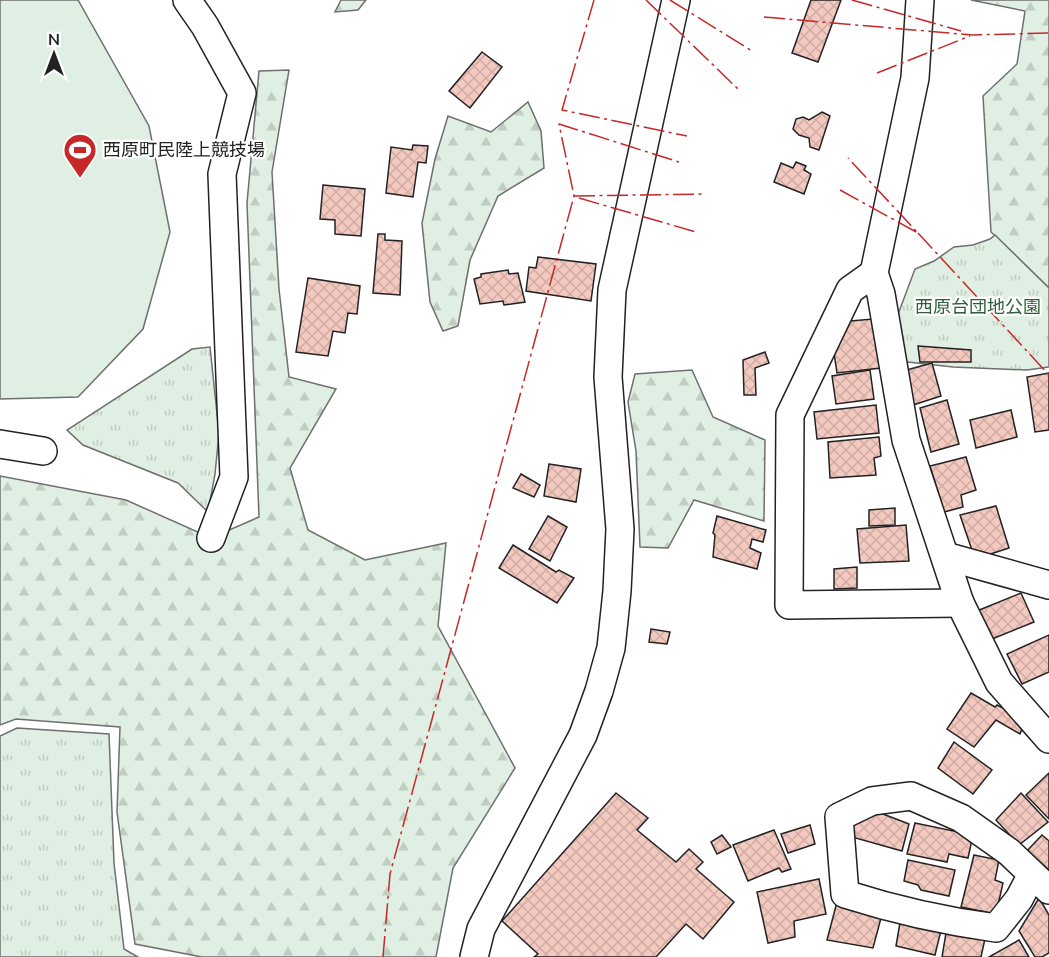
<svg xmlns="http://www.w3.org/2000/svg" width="1049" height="957" viewBox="0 0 1049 957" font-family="'Nunito Sans','Noto Sans JP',sans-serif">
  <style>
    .green { fill: #e0efe3; stroke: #6f6f6f; stroke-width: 1.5 }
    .forest { fill: url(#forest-firs); stroke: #6f6f6f; stroke-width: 1.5 }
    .park { fill: url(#park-tufts); stroke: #6f6f6f; stroke-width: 1.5 }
    .building { fill: url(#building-cross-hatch); stroke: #222; stroke-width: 1.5 }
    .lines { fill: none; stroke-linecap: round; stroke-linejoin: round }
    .minor-casing { stroke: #222; stroke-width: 30 }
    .minor { stroke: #fff; stroke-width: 27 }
    .power { stroke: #c62828; stroke-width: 1.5; stroke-dasharray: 21 4.5 3 4.5; stroke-linecap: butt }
    .labels { text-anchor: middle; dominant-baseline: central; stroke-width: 4.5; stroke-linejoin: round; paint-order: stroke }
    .poi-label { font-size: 18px; fill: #222; stroke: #fff; text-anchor: start }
    .park-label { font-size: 18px; fill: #2f5e38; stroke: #fff }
  </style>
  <defs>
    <pattern id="forest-firs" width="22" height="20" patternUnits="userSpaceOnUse" patternTransform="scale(1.5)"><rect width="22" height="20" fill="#e0efe3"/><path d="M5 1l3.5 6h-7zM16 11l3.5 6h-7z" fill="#c0cdc2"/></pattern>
    <pattern id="park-tufts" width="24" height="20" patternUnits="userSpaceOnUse" patternTransform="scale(1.5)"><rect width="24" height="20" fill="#e0efe3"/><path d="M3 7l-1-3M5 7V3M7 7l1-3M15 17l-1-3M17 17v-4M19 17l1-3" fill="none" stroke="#c0cdc2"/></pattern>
    <pattern id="building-cross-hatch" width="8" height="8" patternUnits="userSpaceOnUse" patternTransform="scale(1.5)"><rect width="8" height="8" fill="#f3c9c0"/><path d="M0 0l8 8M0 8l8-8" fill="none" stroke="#d0aca5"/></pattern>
  </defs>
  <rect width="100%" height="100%" fill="#fff"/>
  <polygon class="green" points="0,0 78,0 149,126 170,232 143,329 78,397 0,399"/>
  <g class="forest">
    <polygon points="341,0 366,0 358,10 335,12"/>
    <polygon points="971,0 1049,0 1049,288 991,232 983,96 1017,64 1025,11"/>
    <polygon points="289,70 272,172 279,289 289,377 336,389 290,468 308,530 365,560 446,543 438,626 515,768 453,868 436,957 202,957 135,944 117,812 120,727 16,719 0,725 0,476 126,500 211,538 259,517 247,203 259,71"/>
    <polygon points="528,102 541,131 544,168 498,196 470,260 458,326 443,331 430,302 422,223 435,159 448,116 491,132"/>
    <polygon points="692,370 713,417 765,440 764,521 694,500 668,548 640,547 636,451 628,402 635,374"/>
  </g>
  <g class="park">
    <polygon points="995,235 1049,288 1049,367 1027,370 953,367 899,361 897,317 915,269 934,261 954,247 973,245 990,239"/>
    <polygon points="210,347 219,433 215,474 208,512 178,483 83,445 67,430 192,349"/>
    <polygon points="17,728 109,734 114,863 124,949 138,957 0,957 0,736"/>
  </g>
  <g class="building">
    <polygon points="811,0 841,0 818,62 792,53"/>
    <polygon points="482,52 502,67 470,108 449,91"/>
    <polygon points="822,112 830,116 819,150 810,147 809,138 799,135 793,129 796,119 803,117 809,120"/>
    <polygon points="413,145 428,146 426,163 418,162 413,197 386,193 391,147 412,150"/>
    <polygon points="796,162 806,166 804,170 811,174 804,194 774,182 781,163 793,168"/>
    <polygon points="323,185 365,189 361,236 335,234 335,220 320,219"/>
    <polygon points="378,234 385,234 385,240 402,241 400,295 373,293"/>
    <polygon points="538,257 596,264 591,301 526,291 529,267 536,268"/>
    <polygon points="508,270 509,274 518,273 525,302 504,305 503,301 480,304 474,279 481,277 481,274"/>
    <polygon points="308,278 360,286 357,314 348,313 345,333 333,331 328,356 296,352"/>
    <polygon points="873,319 881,368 837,373 833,346 839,344 839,322"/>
    <polygon points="918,346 971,350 971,362 920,362"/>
    <polygon points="765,352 769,363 755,368 756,395 744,395 743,360"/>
    <polygon points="932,363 941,396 913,405 903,371"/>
    <polygon points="870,370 874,399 836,404 832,376"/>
    <polygon points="1049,373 1049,430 1035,432 1027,377"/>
    <polygon points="947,400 959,444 931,452 920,408"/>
    <polygon points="876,405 879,433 817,439 814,412"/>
    <polygon points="1011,410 1017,437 976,448 970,420"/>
    <polygon points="879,437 881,456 874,458 876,475 830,478 828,442"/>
    <polygon points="966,457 976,490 961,495 963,507 944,512 930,466"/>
    <polygon points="549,464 581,469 576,502 544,496"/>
    <polygon points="521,474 540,485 534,497 513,488"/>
    <polygon points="996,506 1009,548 975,559 960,515"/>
    <polygon points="895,508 895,525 869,526 869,510"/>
    <polygon points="548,516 567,527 550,561 529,549"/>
    <polygon points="717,516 766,530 763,542 752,539 750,548 761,553 757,569 713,557 715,535 713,533"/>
    <polygon points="906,525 909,561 860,563 857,529"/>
    <polygon points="513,545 556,572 559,570 574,578 557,603 499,568"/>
    <polygon points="857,567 857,588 834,589 834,569"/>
    <polygon points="1021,593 1034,622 992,639 977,611"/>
    <polygon points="651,629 670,632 667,644 649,642"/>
    <polygon points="1049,635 1049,672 1022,684 1007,654"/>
    <polygon points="971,693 995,707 997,705 1007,710 1022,729 1020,734 996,720 974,747 947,729"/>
    <polygon points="954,742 992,770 973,794 938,768"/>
    <polygon points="1049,773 1049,819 1026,795"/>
    <polygon points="616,793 648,818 637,830 676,862 689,849 703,862 696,869 734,902 703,939 686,924 656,957 534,957 538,954 502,921"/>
    <polygon points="1021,793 1048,822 1019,845 996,820"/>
    <polygon points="883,814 909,824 902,851 852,837 850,829 854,822 866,815"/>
    <polygon points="915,823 973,835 968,858 949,854 947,862 907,854"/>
    <polygon points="810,825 815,844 788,853 781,834"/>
    <polygon points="774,830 791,869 782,872 779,868 748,881 733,845"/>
    <polygon points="722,835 731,847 717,854 711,842"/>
    <polygon points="1042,835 1049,841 1049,874 1026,852"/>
    <polygon points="974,855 999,860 995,880 1003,883 996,914 961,907"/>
    <polygon points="908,860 955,870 949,896 921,890 918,885 904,881"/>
    <polygon points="819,879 826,914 794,921 795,937 768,943 757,892"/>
    <polygon points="1039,898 1049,915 1049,953 1042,957 1035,957 1019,931"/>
    <polygon points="837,902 881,918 873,948 827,940"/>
    <polygon points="901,917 942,926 935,955 896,946"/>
    <polygon points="947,927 986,934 981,957 942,957"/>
    <polygon points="1019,940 1029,957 989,957"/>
  </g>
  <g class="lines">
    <g class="minor-casing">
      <g id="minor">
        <polyline points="187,0 205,26 242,93 222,174 234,477 211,538"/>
        <polyline points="920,0 915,78 874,273 881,294 906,440 960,603 999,682 1049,739"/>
        <polyline points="874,273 850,290 790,415 789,605 960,603"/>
        <polyline points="0,444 43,451"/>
        <polyline points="945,556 1049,585"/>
        <path d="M1032,874l-13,25 -23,29c-52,-7 -101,-18 -151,-34l-6,-77 33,-16 39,-5 50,22 48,34 40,38"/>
        <polyline points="474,957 481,929 583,735 599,691 611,648 617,591 620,529 608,377 612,290 676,0"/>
      </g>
    </g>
    <use href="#minor" class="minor"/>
    <g class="power">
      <polyline points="594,0 562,110 687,136"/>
      <polyline points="646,0 738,89"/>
      <polyline points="670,0 752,51"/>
      <polyline points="852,0 961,31"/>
      <polyline points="764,17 972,35 1049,33"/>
      <polyline points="877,73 970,36"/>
      <polyline points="840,190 918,233 848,158"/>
      <polyline points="574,196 706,194"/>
      <polyline points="579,198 696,232"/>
      <polyline points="918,233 1049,375"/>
      <polyline points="383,957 390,874 574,196 559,124 679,162"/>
    </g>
  </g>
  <defs>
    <g id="stadium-pin" transform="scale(1.725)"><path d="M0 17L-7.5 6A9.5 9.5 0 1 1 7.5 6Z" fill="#c62828" stroke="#fff"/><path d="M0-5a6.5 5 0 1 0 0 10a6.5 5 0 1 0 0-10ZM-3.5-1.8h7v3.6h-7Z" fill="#fff"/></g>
  </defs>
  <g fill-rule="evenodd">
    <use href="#stadium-pin" x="80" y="150"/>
  </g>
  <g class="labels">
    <g class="poi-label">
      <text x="103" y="150">西原町民陸上競技場</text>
    </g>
    <g class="park-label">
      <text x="978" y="307">西原台団地公園</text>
    </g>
  </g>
  <g transform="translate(54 54)" stroke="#ffffff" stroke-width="4.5" paint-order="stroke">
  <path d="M0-4.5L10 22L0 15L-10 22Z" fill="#222222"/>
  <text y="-9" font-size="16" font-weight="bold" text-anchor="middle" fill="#222222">N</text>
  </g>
</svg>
